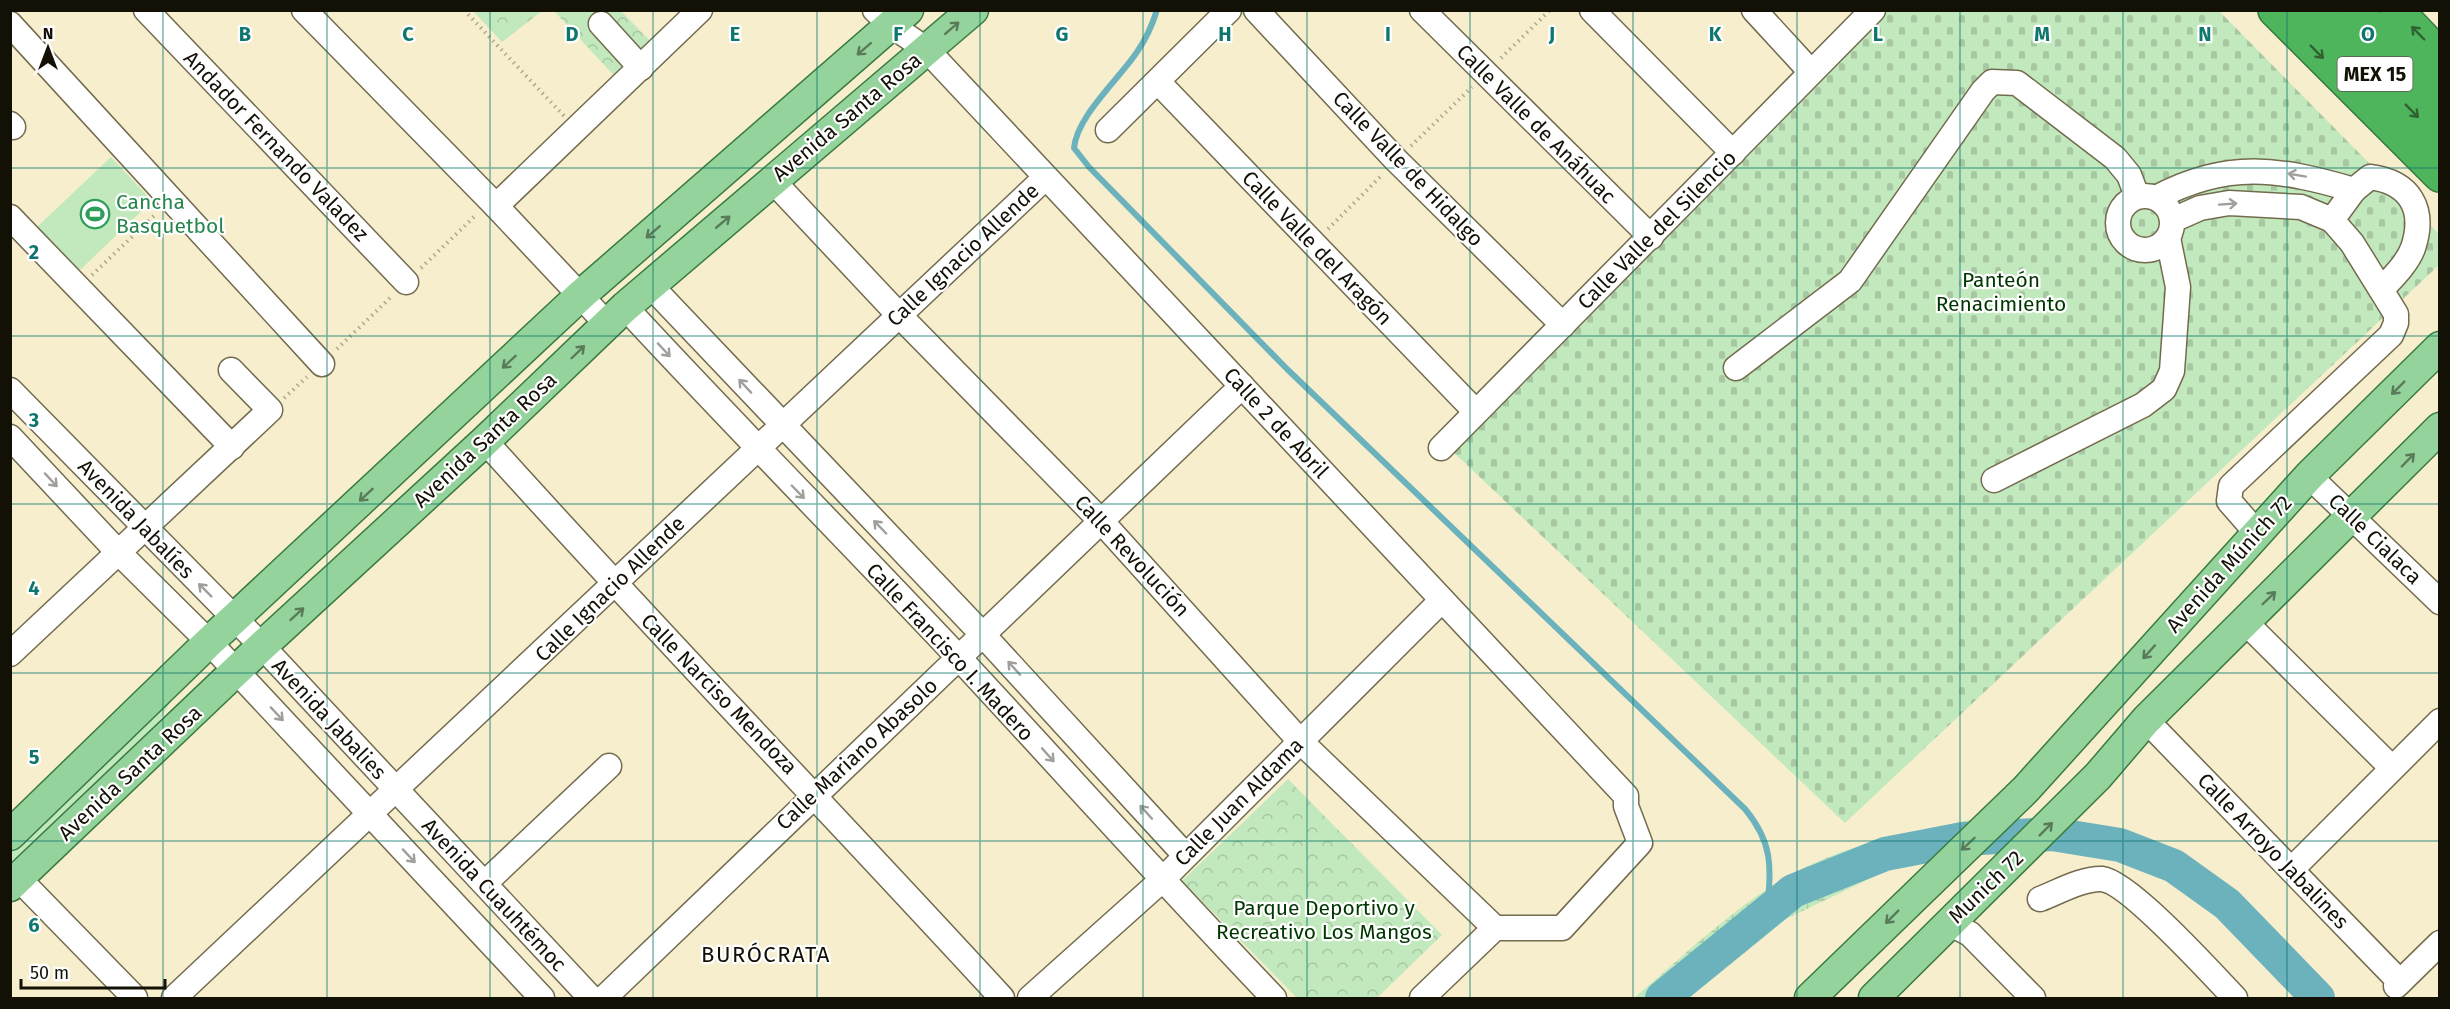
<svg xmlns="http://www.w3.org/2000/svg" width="2450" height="1009" viewBox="0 0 2450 1009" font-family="'Fira Sans',sans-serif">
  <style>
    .wetland { fill: url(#wetland-marsh) }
    .cemetery { fill: url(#cemetery-stones) }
    .park { fill: url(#park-crowns) }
    .pitch { fill: #c2e9bd }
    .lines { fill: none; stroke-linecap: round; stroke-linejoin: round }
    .stream { stroke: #6cb2bd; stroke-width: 6 }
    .river { stroke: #6cb2bd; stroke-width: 34 }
    .minor-casing { stroke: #736b4e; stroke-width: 27 }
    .major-casing { stroke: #397b3e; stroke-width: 33 }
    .highway-casing { stroke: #397b3e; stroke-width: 36 }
    .path { stroke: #afa88f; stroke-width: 4; stroke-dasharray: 1.5 4.5; stroke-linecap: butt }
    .minor { stroke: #fff; stroke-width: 24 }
    .major { stroke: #95d39d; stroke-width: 30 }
    .highway { stroke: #4eb55c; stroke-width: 33 }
    .oneway { stroke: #5a7b59 }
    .oneway2 { stroke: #306230 }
    .oneway3 { stroke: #a19f9b }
    .grid { fill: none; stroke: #0f766e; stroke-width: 1.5; stroke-opacity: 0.55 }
    .labels { text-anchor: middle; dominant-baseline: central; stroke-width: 4.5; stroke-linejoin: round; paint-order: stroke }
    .shield { fill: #fff; stroke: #5a5850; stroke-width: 1.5 }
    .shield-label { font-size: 20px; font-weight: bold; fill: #131005 }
    .street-label { font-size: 21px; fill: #131005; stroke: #fff }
    .leisure-label { font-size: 21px; fill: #27864d; stroke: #fff; text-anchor: start }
    .park-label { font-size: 21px; fill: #003700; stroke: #fff }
    .neighbourhood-label { font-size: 22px; letter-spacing: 1.5px; fill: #131005; stroke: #fff }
    .grid-label { font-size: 20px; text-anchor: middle; font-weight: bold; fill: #0f766e; stroke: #fff; stroke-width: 4.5; stroke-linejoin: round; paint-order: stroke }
  </style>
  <defs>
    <pattern id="wetland-marsh" width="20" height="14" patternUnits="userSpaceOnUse" patternTransform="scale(1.5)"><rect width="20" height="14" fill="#c2e9bd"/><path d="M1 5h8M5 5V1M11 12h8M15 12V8" fill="none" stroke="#a6c7a1"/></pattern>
    <pattern id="cemetery-stones" width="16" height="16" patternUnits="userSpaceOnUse" patternTransform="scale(1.5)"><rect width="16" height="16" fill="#c2e9bd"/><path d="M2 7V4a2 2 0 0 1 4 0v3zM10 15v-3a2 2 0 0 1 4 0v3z" fill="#a6c7a1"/></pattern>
    <pattern id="park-crowns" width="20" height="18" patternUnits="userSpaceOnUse" patternTransform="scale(1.5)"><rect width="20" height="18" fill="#c2e9bd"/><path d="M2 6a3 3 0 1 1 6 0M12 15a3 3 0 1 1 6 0" fill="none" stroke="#a6c7a1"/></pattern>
  </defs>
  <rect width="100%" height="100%" fill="#f7eece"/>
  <path class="wetland" d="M1979,818l73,16 -78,21 -78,11 -110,53 -97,79h-55c56,-47 111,-103 178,-134 52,-24 111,-34 167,-46z"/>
  <polygon class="cemetery" points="1885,11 2219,11 2439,234 2439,265 1845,823 1449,448"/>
  <g class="park">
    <polygon points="473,11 473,10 542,11 502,42"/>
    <polygon points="554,11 621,11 657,48 621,83"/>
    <polygon points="202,648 136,761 11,884 11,835"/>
    <polygon points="1288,779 1442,935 1377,998 1297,998 1182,881"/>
  </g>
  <polygon class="pitch" points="111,157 152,201 78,272 37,227"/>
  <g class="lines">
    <path class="stream" d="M1157,10c-5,16 -11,29 -20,42 -18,27 -60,64 -63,96l15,19 198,202 458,440c29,35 26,59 22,102"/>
    <polyline class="river" points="1662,998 1793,891 1885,854 1963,839 2052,834 2120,845 2174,866 2227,904 2318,998"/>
    <g class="minor-casing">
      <g id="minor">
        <polyline points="146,10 406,282"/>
        <polyline points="304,10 496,206 607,324"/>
        <polyline points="875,10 891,25 927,50 1626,796 1626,806 1640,843 1562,928 1495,928 1422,998"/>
        <polyline points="1256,10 1396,160 1563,325"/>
        <polyline points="1422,10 1651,237"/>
        <polyline points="1592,10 1733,153"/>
        <polyline points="1754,10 1811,72"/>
        <polyline points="10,24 322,364"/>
        <polyline points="601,24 641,68"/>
        <polyline points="1158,82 1476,412"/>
        <polyline points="10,124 13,127"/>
        <polyline points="1108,130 1229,10"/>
        <polyline points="772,180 898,314 1102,522 1300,741 1495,928"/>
        <circle cx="2145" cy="223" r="27"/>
        <path d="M2156,198c71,-38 123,-30 198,-8"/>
        <polyline points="496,206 700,10"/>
        <polyline points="10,217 232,447"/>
        <polyline points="2173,220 2200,208 2229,203 2301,207 2332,220"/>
        <polyline points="650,285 984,636 1185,855"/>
        <path d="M625,307c110,119 224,234 335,352 105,113 208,228 314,339"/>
        <polyline points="1736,368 1850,281 1983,91 1992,82 2017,83 2115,158 2129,175 2137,196"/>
        <polyline points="10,390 262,646 591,998"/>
        <polyline points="10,437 117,551 209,642 542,998"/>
        <path d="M485,441c170,189 346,371 517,557"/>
        <polyline points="1441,448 1873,10"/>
        <polyline points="2309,476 2440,602"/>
        <polyline points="1994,480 2143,405 2164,389 2172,371 2178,287 2168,238"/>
        <path d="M2257,533l-28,-32 2,-15 160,-151 5,-12v-9l-44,-71 -20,-23 22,-30 16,-13c40,5 56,32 43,71 -6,16 -21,30 -32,42"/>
        <polyline points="2245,622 2392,768"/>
        <polyline points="10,654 270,410 231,370"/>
        <polyline points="2146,720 2400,982"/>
        <polyline points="2292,869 2440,721"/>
        <polyline points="18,878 135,998"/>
        <polyline points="485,883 609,766"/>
        <path d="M2040,899c18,-7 43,-21 62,-20 27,3 111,96 133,119"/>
        <polyline points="1949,923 1970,934 2033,998"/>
        <polyline points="2396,986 2440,943"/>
        <polyline points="174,998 1045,178"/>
        <polyline points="604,998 1242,386"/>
        <polyline points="1030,998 1162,880 1442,600"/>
      </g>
    </g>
    <g class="major-casing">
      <g id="major">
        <polyline points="10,835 209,642 581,295 908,10"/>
        <polyline points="10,886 262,646 485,441 625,307 973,10"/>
        <polyline points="1810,998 2026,789 2309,476 2440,347"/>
        <polyline points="1874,998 2098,776 2146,720 2440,428"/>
      </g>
    </g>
    <g class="highway-casing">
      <g id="highway">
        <polyline points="2275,10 2440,175"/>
        <polyline points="2311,10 2440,138"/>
        <polyline points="2353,10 2440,97"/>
        <polyline points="2396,10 2440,56"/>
      </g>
    </g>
    <g class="path">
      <polyline points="464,10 564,116"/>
      <polyline points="1501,58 1550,10"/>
      <polyline points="1411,146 1472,87"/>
      <polyline points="1328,229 1382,175"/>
      <polyline points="421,268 476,215"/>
      <polyline points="92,275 156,214"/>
      <polyline points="337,349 392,296"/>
      <polyline points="284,398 307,377"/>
    </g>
    <use href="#minor" class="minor"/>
    <use href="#major" class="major"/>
    <use href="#highway" class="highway"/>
  </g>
  <defs><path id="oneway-shaft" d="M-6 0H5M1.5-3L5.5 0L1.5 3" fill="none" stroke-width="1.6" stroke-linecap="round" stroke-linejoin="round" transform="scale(1.5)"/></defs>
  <g class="oneway">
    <use href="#oneway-shaft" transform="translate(952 28) rotate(-41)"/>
    <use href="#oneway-shaft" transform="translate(864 49) rotate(139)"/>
    <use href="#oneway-shaft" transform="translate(723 222) rotate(-40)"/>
    <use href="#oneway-shaft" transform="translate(653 232) rotate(139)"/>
    <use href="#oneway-shaft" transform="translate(578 352) rotate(-44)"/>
    <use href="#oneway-shaft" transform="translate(509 362) rotate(137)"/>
    <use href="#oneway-shaft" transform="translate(2398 388) rotate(135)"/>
    <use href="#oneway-shaft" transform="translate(2408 460) rotate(-46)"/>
    <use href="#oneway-shaft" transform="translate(366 495) rotate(137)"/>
    <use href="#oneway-shaft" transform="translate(2269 598) rotate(-44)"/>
    <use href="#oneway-shaft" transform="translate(297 614) rotate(-42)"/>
    <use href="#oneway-shaft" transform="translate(2149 652) rotate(132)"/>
    <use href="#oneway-shaft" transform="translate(2046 829) rotate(-45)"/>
    <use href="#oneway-shaft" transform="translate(1968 844) rotate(137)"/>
    <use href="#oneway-shaft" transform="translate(1892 917) rotate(135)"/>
  </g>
  <g class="oneway2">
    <use href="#oneway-shaft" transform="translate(2418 33) rotate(-134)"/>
    <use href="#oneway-shaft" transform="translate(2317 52) rotate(45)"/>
    <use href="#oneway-shaft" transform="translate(2412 111) rotate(45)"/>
  </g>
  <g class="oneway3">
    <use href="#oneway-shaft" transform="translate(2297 175) rotate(-170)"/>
    <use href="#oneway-shaft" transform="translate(2228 204) rotate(-4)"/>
    <use href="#oneway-shaft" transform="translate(664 350) rotate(47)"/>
    <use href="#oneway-shaft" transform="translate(745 386) rotate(-133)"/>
    <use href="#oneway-shaft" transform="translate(51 480) rotate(47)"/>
    <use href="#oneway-shaft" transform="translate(798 492) rotate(46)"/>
    <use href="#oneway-shaft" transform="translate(880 527) rotate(-134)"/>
    <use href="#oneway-shaft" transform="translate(205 590) rotate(-135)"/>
    <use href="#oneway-shaft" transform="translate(1014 668) rotate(-132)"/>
    <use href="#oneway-shaft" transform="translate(277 714) rotate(47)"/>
    <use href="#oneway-shaft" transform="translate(1048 755) rotate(48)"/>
    <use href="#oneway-shaft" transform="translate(1146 812) rotate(-132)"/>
    <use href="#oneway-shaft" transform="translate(409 856) rotate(47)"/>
  </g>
  <path class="grid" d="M163,10v988M327,10v988M490,10v988M653,10v988M817,10v988M980,10v988M1143,10v988M1307,10v988M1470,10v988M1633,10v988M1797,10v988M1960,10v988M2123,10v988M2287,10v988M10,168h2430M10,336h2430M10,504h2430M10,673h2430M10,841h2430"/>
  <defs>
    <g id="stadium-ring" transform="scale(1.5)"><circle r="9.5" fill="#fff" stroke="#2e9e5b" stroke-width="1.5"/><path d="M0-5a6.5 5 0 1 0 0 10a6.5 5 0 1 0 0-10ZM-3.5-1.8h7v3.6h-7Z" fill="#2e9e5b"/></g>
  </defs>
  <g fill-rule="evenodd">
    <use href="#stadium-ring" x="95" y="214"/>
  </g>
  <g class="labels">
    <rect class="shield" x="2337.5" y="57" width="75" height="34" rx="4.5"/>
    <g class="shield-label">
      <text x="2375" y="74">MEX 15</text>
    </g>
    <g class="street-label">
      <text transform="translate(847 117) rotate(-40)">Avenida Santa Rosa</text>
      <text transform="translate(1536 124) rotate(45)">Calle Valle de Anáhuac</text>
      <text transform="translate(276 146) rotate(46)">Andador Fernando Valadez</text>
      <text transform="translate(1408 169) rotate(46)">Calle Valle de Hidalgo</text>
      <text transform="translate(1657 230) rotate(-45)">Calle Valle del Silencio</text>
      <text transform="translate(1317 248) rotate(46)">Calle Valle del Aragón</text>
      <text transform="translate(963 255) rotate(-43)">Calle Ignacio Allende</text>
      <text transform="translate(1276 423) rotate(47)">Calle 2 de Abril</text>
      <text transform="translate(485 440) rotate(-43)">Avenida Santa Rosa</text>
      <text transform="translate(136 519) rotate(46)">Avenida Jabalíes</text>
      <text transform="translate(2375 539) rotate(44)">Calle Cialaca</text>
      <text transform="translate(1132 556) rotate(47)">Calle Revolución</text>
      <text transform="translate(2229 564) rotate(-48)">Avenida Múnich 72</text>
      <text transform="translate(610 589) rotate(-44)">Calle Ignacio Allende</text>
      <text transform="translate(950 652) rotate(47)">Calle Francisco I. Madero</text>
      <text transform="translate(719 694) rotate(46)">Calle Narciso Mendoza</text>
      <text transform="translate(329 719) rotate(47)">Avenida Jabalies</text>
      <text transform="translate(857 754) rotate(-43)">Calle Mariano Abasolo</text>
      <text transform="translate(130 773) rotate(-43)">Avenida Santa Rosa</text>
      <text transform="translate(1239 802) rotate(-45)">Calle Juan Aldama</text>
      <text transform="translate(2273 851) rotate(46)">Calle Arroyo Jabalines</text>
      <text transform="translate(1986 887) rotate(-44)">Munich 72</text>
      <text transform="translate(494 895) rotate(47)">Avenida Cuauhtémoc</text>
    </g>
    <g class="leisure-label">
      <text x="116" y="202">Cancha<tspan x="116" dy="24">Basquetbol</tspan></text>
    </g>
    <g class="park-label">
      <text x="2001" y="280">Panteón<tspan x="2001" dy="24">Renacimiento</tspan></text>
      <text x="1324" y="908">Parque Deportivo y<tspan x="1324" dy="24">Recreativo Los Mangos</tspan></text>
    </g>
    <g class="neighbourhood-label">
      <text x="766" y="954">BURÓCRATA</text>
    </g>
  </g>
  <g class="grid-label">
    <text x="245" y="41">B</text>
    <text x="408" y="41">C</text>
    <text x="572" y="41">D</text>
    <text x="735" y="41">E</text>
    <text x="898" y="41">F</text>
    <text x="1062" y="41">G</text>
    <text x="1225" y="41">H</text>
    <text x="1388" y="41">I</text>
    <text x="1552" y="41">J</text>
    <text x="1715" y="41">K</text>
    <text x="1878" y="41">L</text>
    <text x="2042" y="41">M</text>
    <text x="2205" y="41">N</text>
    <text x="2368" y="41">O</text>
    <text x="34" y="259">2</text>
    <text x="34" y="427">3</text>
    <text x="34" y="595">4</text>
    <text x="34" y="764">5</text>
    <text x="34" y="932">6</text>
  </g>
  <rect width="2450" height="1009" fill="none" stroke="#131005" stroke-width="24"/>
  <g transform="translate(48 48)" stroke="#ffffff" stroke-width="4.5" paint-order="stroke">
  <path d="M0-4.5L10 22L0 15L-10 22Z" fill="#131005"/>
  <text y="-9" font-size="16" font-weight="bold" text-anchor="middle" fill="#131005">N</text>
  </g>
  <path d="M21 979v9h144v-9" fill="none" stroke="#131005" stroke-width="3"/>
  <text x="30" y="979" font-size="18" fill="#131005" stroke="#ffffff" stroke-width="4.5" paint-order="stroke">50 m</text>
</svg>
